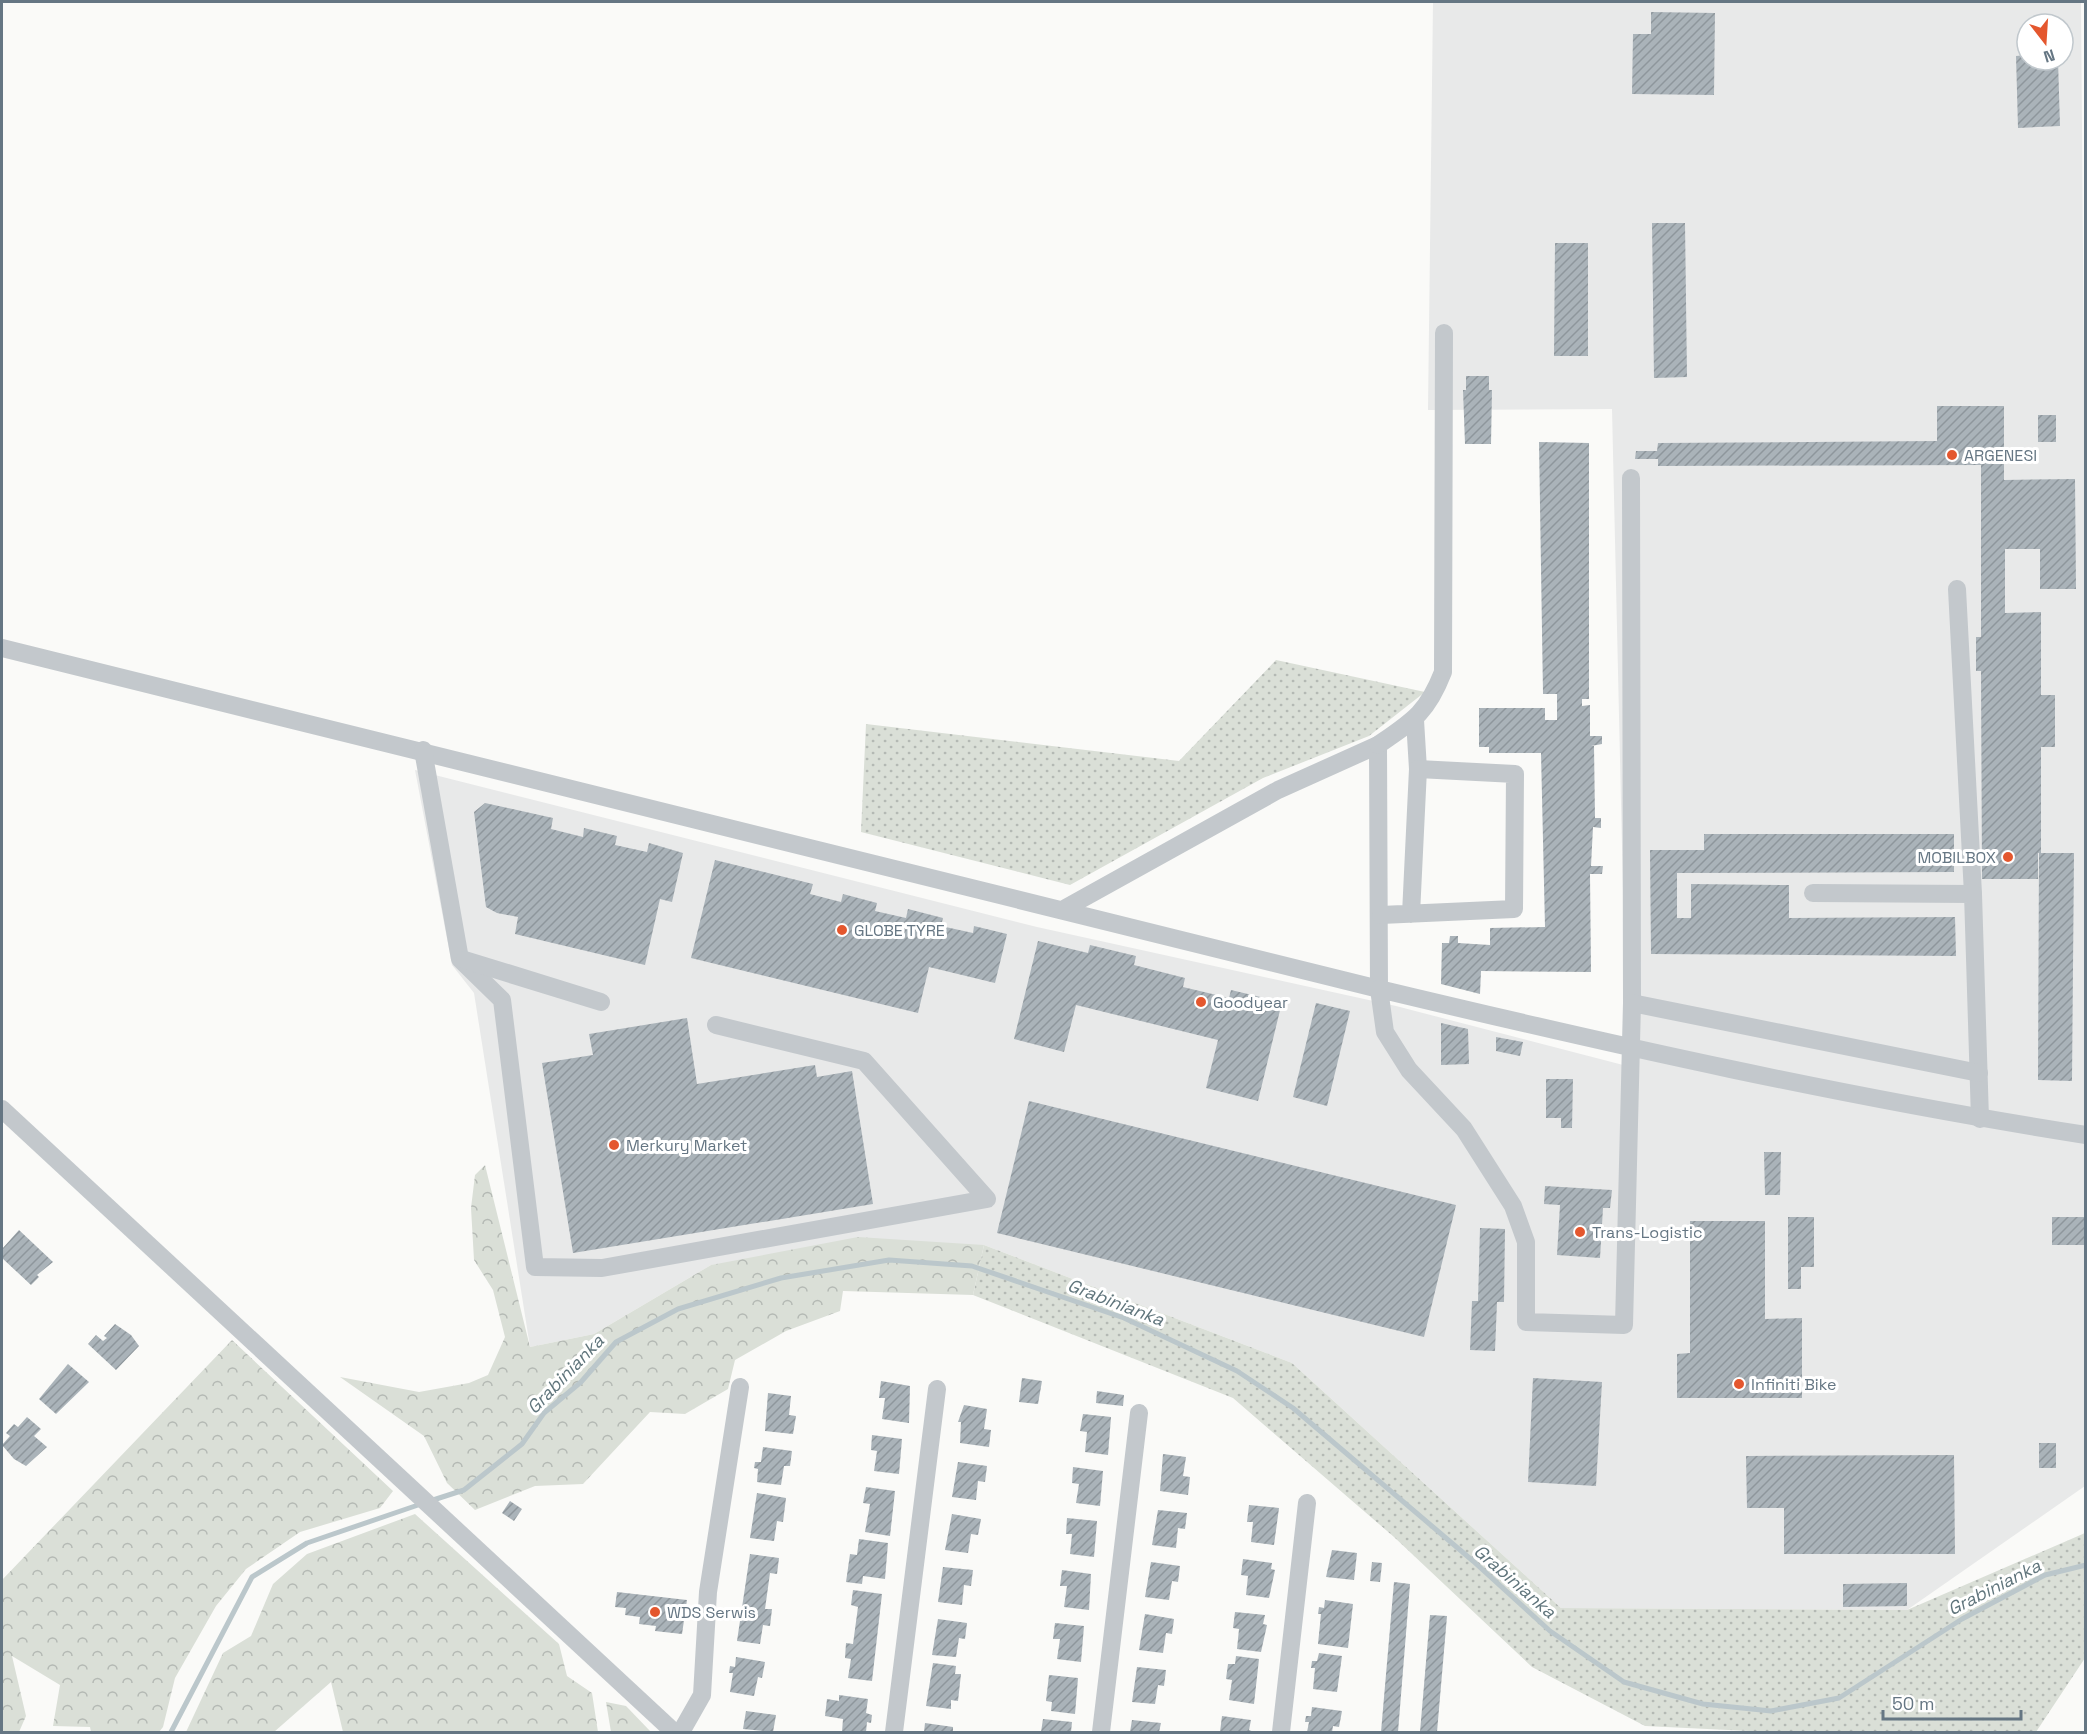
<svg xmlns="http://www.w3.org/2000/svg" width="2087" height="1734" viewBox="0 0 2087 1734" font-family="'Space Grotesk',sans-serif">
  <style>
    .built { fill: #e8e9e9; fill-rule: evenodd }
    .grass { fill: url(#grass-dots) }
    .forest { fill: url(#forest-crowns) }
    .lines { fill: none; stroke-linecap: round; stroke-linejoin: round }
    .stream { stroke: #bbc7cb; stroke-width: 5 }
    .building { fill: url(#building-hatch) }
    .minor { stroke: #c3c8cc; stroke-width: 18 }
    .poi-dot { fill: #e4572e; stroke: #fff; stroke-width: 2 }
    .labels { text-anchor: middle; dominant-baseline: central; stroke-width: 6; stroke-linejoin: round; paint-order: stroke }
    .poi-label { font-size: 16px; fill: #657683; stroke: #fff; text-anchor: start }
    .water-label { font-size: 18px; font-style: italic; fill: #60757c; stroke: #fff }
  </style>
  <defs>
    <pattern id="grass-dots" width="8" height="8" patternUnits="userSpaceOnUse" patternTransform="scale(1.5)"><rect width="8" height="8" fill="#dadfd7"/><path d="M2 2h.1M6 6h.1" fill="none" stroke="#b4b9b4" stroke-width="1.8" stroke-linecap="round"/></pattern>
    <pattern id="forest-crowns" width="20" height="18" patternUnits="userSpaceOnUse" patternTransform="scale(1.5)"><rect width="20" height="18" fill="#dadfd7"/><path d="M2 6a3 3 0 1 1 6 0M12 15a3 3 0 1 1 6 0" fill="none" stroke="#b4b9b4"/></pattern>
    <pattern id="building-hatch" width="6" height="6" patternUnits="userSpaceOnUse" patternTransform="scale(1.5)"><rect width="6" height="6" fill="#aab3b9"/><path d="M-1 1l2-2M0 6l6-6M5 7l2-2" fill="none" stroke="#8e969c"/></pattern>
  </defs>
  <rect width="100%" height="100%" fill="#fafaf8"/>
  <path class="built" d="M1433,2h648l5,629 -1,855 -178,124 -346,-2 -269,-245 -308,-118 -273,20 -117,69 -64,13 -56,-354 -22,-28 -37,-195 622,157 359,79 231,60 -15,-657 -184,1zM2027,24h36v36h-36z"/>
  <g class="grass">
    <polygon points="1276,660 1425,692 1369,736 1263,778 1070,885 861,832 866,724 1179,761"/>
    <polygon points="984,1245 1292,1363 1561,1608 1907,1610 2085,1533 2085,1658 2036,1732 1770,1732 1645,1726 1532,1667 1394,1537 1233,1398 973,1295"/>
  </g>
  <g class="forest">
    <polygon points="485,1165 530,1347 594,1334 711,1265 858,1237 984,1245 973,1295 843,1291 840,1311 786,1331 735,1360 728,1389 685,1414 650,1412 583,1484 535,1486 475,1510 447,1483 424,1436 340,1377 419,1392 469,1383 488,1375 505,1337 493,1290 474,1260 471,1208 475,1175"/>
    <polygon points="232,1340 393,1491 380,1508 300,1532 246,1569 216,1606 175,1678 163,1727 159,1732 91,1732 90,1727 53,1726 60,1685 12,1656 26,1716 19,1732 2,1732 2,1580"/>
    <polygon points="415,1514 559,1644 567,1676 592,1693 598,1732 343,1732 331,1682 274,1732 186,1732 223,1653 251,1636 273,1584 307,1554"/>
    <polygon points="606,1702 626,1706 651,1732 611,1732"/>
  </g>
  <g class="lines">
    <g class="stream">
      <polyline points="430,1501 464,1490 522,1444 544,1413 581,1382 616,1342 678,1309 781,1278 889,1260 972,1266 1124,1318 1237,1371 1293,1408 1473,1561 1550,1631 1624,1682 1703,1704 1771,1711 1839,1698 1962,1619 2045,1575 2086,1565"/>
      <polyline points="171,1732 252,1577 307,1543 421,1504"/>
    </g>
  </g>
  <g class="building">
    <polygon points="1651,12 1715,13 1714,95 1632,94 1633,34 1651,34"/>
    <polygon points="2027,55 2027,60 2058,60 2060,126 2018,128 2016,56"/>
    <polygon points="1652,223 1685,223 1687,377 1654,378"/>
    <polygon points="1555,243 1588,243 1588,356 1554,356"/>
    <polygon points="1466,376 1489,376 1489,390 1492,390 1491,444 1465,444 1463,390 1466,390"/>
    <polygon points="1937,406 2004,406 2004,480 2075,479 2076,589 2040,589 2040,549 2005,549 2005,613 2041,612 2041,695 2055,695 2055,747 2041,747 2041,853 2038,853 2038,879 1982,879 1981,671 1976,671 1976,637 1981,637 1981,465 1658,466 1658,459 1635,459 1636,451 1657,451 1658,443 1937,441"/>
    <rect x="2038" y="415" width="18" height="27"/>
    <polygon points="1539,442 1589,443 1589,699 1582,699 1582,706 1590,705 1590,736 1602,736 1602,744 1591,746 1594,746 1595,818 1601,818 1601,828 1593,827 1591,866 1603,866 1602,874 1590,874 1591,972 1481,971 1480,994 1441,984 1442,943 1449,943 1450,936 1458,936 1458,943 1490,945 1490,928 1545,927 1541,753 1489,753 1489,747 1479,747 1479,708 1545,708 1545,720 1557,720 1557,694 1543,694"/>
    <polygon points="485,803 553,818 551,829 583,837 584,828 617,836 615,845 647,852 649,843 683,853 672,902 660,899 645,965 515,934 518,917 497,913 486,907 474,812"/>
    <polygon points="1704,834 1954,834 1954,872 1677,873 1677,918 1691,918 1691,884 1789,885 1789,918 1955,917 1956,956 1651,954 1650,850 1704,850"/>
    <polygon points="2039,853 2074,853 2072,1081 2038,1080"/>
    <polygon points="715,860 813,884 810,894 841,902 843,894 877,903 875,911 906,918 908,909 943,918 941,926 973,933 974,926 1007,934 995,983 929,967 918,1013 691,958"/>
    <polygon points="1038,941 1088,953 1090,945 1136,956 1134,965 1185,978 1183,987 1229,998 1231,990 1282,1002 1258,1101 1206,1088 1218,1040 1076,1005 1064,1052 1014,1039"/>
    <polygon points="1316,1003 1350,1011 1327,1106 1293,1097"/>
    <polygon points="687,1018 697,1084 815,1065 817,1077 852,1071 873,1204 573,1253 542,1063 593,1055 589,1034"/>
    <polygon points="1441,1023 1468,1029 1469,1064 1441,1065"/>
    <polygon points="1496,1037 1523,1042 1520,1056 1496,1051"/>
    <polygon points="1546,1079 1573,1079 1572,1128 1561,1128 1561,1118 1546,1118"/>
    <polygon points="1029,1101 1456,1205 1424,1337 997,1233"/>
    <polygon points="1764,1152 1781,1152 1780,1195 1765,1195"/>
    <polygon points="1545,1186 1612,1190 1610,1208 1603,1208 1600,1258 1557,1255 1560,1205 1544,1204"/>
    <polygon points="1788,1217 1814,1217 1814,1267 1801,1267 1801,1289 1788,1289"/>
    <rect x="2052" y="1217" width="34" height="28"/>
    <polygon points="1690,1221 1765,1221 1765,1319 1802,1318 1802,1398 1677,1398 1677,1354 1690,1353"/>
    <polygon points="1480,1228 1505,1229 1504,1302 1497,1302 1495,1351 1470,1350 1472,1301 1478,1301"/>
    <polygon points="19,1230 53,1262 37,1275 39,1277 31,1285 2,1258 2,1249"/>
    <polygon points="115,1324 131,1335 139,1346 116,1370 88,1344 96,1335 103,1341 107,1338 104,1336"/>
    <polygon points="68,1364 89,1382 56,1414 39,1399"/>
    <polygon points="1022,1378 1042,1381 1038,1404 1019,1402"/>
    <polygon points="1533,1378 1602,1382 1596,1486 1528,1482"/>
    <polygon points="881,1381 910,1386 909,1423 882,1419 885,1398 879,1398"/>
    <polygon points="1097,1391 1124,1395 1123,1406 1096,1403"/>
    <polygon points="768,1393 791,1396 789,1415 796,1416 793,1434 765,1431"/>
    <polygon points="964,1405 987,1409 984,1429 991,1430 989,1447 960,1443 961,1422 958,1422"/>
    <polygon points="1083,1414 1111,1417 1108,1455 1085,1452 1087,1432 1080,1431"/>
    <polygon points="27,1417 41,1429 34,1436 47,1447 26,1466 14,1459 2,1445 10,1436 6,1433 14,1424 18,1427"/>
    <polygon points="872,1435 902,1439 899,1474 874,1471 877,1451 871,1450"/>
    <rect x="2039" y="1443" width="17" height="25"/>
    <polygon points="763,1447 792,1451 790,1466 784,1466 781,1485 757,1482 758,1469 754,1468 755,1462 761,1462"/>
    <polygon points="1163,1454 1186,1457 1183,1476 1190,1477 1188,1495 1160,1491"/>
    <polygon points="1954,1455 1955,1554 1784,1554 1784,1508 1747,1508 1746,1456"/>
    <polygon points="958,1462 987,1466 985,1482 978,1481 976,1500 952,1497"/>
    <polygon points="1073,1467 1103,1471 1100,1506 1076,1503 1079,1484 1072,1483"/>
    <polygon points="866,1487 895,1491 890,1536 865,1532 870,1504 863,1503"/>
    <polygon points="757,1493 786,1498 783,1522 777,1521 774,1541 750,1538"/>
    <polygon points="510,1501 522,1509 514,1521 502,1513"/>
    <polygon points="1249,1505 1279,1508 1274,1545 1251,1542 1253,1522 1247,1522"/>
    <polygon points="1158,1510 1187,1513 1185,1529 1178,1528 1176,1548 1152,1545"/>
    <polygon points="952,1514 981,1519 978,1535 971,1534 968,1553 945,1550"/>
    <polygon points="1067,1518 1097,1521 1094,1557 1070,1554 1072,1534 1066,1534"/>
    <polygon points="859,1539 888,1543 885,1579 863,1576 862,1584 846,1582 850,1554 857,1555"/>
    <polygon points="1332,1550 1357,1553 1354,1580 1326,1577"/>
    <polygon points="750,1554 779,1558 777,1574 770,1573 765,1609 772,1609 770,1626 763,1625 760,1644 737,1641"/>
    <polygon points="1243,1559 1272,1563 1271,1569 1275,1570 1269,1598 1246,1595 1248,1576 1241,1575"/>
    <polygon points="1151,1562 1180,1566 1178,1582 1172,1581 1169,1600 1145,1597"/>
    <polygon points="1372,1562 1382,1563 1380,1582 1370,1581"/>
    <polygon points="943,1567 973,1570 971,1586 964,1585 962,1605 938,1602"/>
    <polygon points="1062,1570 1091,1574 1089,1610 1064,1607 1067,1586 1060,1586"/>
    <polygon points="1394,1582 1410,1584 1398,1732 1381,1732"/>
    <polygon points="1907,1583 1907,1606 1843,1607 1843,1584"/>
    <polygon points="853,1590 882,1594 872,1681 848,1678 851,1659 845,1658 846,1643 853,1644 858,1607 851,1605"/>
    <polygon points="617,1592 687,1600 682,1634 655,1631 656,1626 639,1624 640,1617 625,1615 626,1608 615,1607"/>
    <polygon points="1325,1600 1353,1604 1348,1648 1318,1644 1321,1614 1318,1614 1319,1607 1324,1608"/>
    <polygon points="1235,1612 1265,1615 1263,1624 1267,1625 1261,1652 1237,1649 1239,1629 1233,1628"/>
    <polygon points="1145,1614 1174,1619 1172,1634 1166,1633 1163,1653 1139,1650"/>
    <polygon points="1430,1615 1447,1616 1437,1732 1420,1732"/>
    <polygon points="938,1619 967,1623 965,1639 959,1638 956,1657 932,1655"/>
    <polygon points="1055,1623 1084,1626 1081,1662 1057,1659 1060,1639 1053,1639"/>
    <polygon points="1319,1653 1342,1656 1337,1692 1313,1689 1315,1668 1311,1668 1312,1661 1317,1661"/>
    <polygon points="1236,1656 1259,1659 1254,1704 1229,1700 1232,1680 1226,1679 1228,1664 1235,1664"/>
    <polygon points="736,1657 765,1662 762,1678 758,1677 754,1696 730,1692 733,1673 729,1673 730,1666 735,1667"/>
    <polygon points="933,1663 956,1666 955,1674 961,1674 958,1701 951,1700 951,1709 926,1706"/>
    <polygon points="1137,1667 1166,1670 1164,1686 1158,1685 1155,1704 1132,1702"/>
    <polygon points="1049,1675 1078,1678 1075,1714 1051,1711 1052,1702 1046,1701"/>
    <polygon points="839,1695 868,1699 866,1713 872,1715 871,1723 867,1722 866,1732 842,1732 843,1719 825,1716 827,1699 839,1701"/>
    <polygon points="1312,1707 1342,1711 1339,1727 1333,1726 1332,1732 1307,1732 1309,1722 1305,1722 1306,1716 1311,1716"/>
    <polygon points="746,1711 776,1715 773,1732 743,1729"/>
    <polygon points="1222,1716 1251,1720 1249,1730 1254,1732 1220,1732"/>
    <polygon points="1043,1719 1072,1722 1071,1732 1041,1732"/>
    <polygon points="1132,1720 1161,1723 1159,1732 1130,1732"/>
    <polygon points="925,1723 953,1727 953,1732 924,1732"/>
  </g>
  <g class="lines">
    <g class="minor">
      <polyline points="1631,478 1632,1003"/>
      <polyline points="1957,589 1973,894"/>
      <polyline points="2,648 1379,989 1378,745 1278,790 1062,910"/>
      <polyline points="1415,720 1418,769"/>
      <path d="M1378,745c35,-24 49,-32 65,-73l1,-339"/>
      <polyline points="423,750 460,959 502,1000 535,1267 602,1268 987,1199 864,1061 716,1025"/>
      <polyline points="1813,893 1973,894 1980,1119"/>
      <polyline points="1381,915 1514,909 1515,774 1418,769 1411,914"/>
      <polyline points="465,960 601,1002"/>
      <path d="M1979,1073l-347,-70 -8,322 -98,-3v-80l-13,-36 -49,-77 -55,-59 -24,-38 -6,-43c234,56 469,109 707,146"/>
      <polyline points="2,1109 674,1732"/>
      <polyline points="681,1732 702,1695 708,1592 740,1387"/>
      <polyline points="894,1732 937,1389"/>
      <polyline points="1101,1732 1139,1413"/>
      <polyline points="1281,1732 1307,1503"/>
    </g>
  </g>
  <g class="poi-dot">
    <circle cx="1952" cy="455" r="6"/>
    <circle cx="2008" cy="857" r="6"/>
    <circle cx="842" cy="930" r="6"/>
    <circle cx="1201" cy="1002" r="6"/>
    <circle cx="614" cy="1145" r="6"/>
    <circle cx="1580" cy="1232" r="6"/>
    <circle cx="1739" cy="1384" r="6"/>
    <circle cx="655" cy="1612" r="6"/>
  </g>
  <g class="labels">
    <g class="poi-label">
      <text x="1964" y="455">ARGENESI</text>
      <text x="1996" y="857" text-anchor="end">MOBILBOX</text>
      <text x="854" y="930">GLOBE TYRE</text>
      <text x="1213" y="1002">Goodyear</text>
      <text x="626" y="1145">Merkury Market</text>
      <text x="1592" y="1232">Trans-Logistic</text>
      <text x="1751" y="1384">Infiniti Bike</text>
      <text x="667" y="1612">WDS Serwis</text>
    </g>
    <g class="water-label">
      <text transform="translate(1116 1302) rotate(21)">Grabinianka</text>
      <text transform="translate(565 1374) rotate(-46)">Grabinianka</text>
      <text transform="translate(1515 1581) rotate(41)">Grabinianka</text>
      <text transform="translate(1994 1587) rotate(-27)">Grabinianka</text>
    </g>
  </g>
  <rect width="2087" height="1734" fill="none" stroke="#657683" stroke-width="6"/>
  <g transform="translate(2045 42) rotate(163)"><circle r="28" fill="#ffffff" stroke="#c1c8cd" stroke-width="1.5"/>
  <path d="M0-4.5L10 22L0 15L-10 22Z" fill="#e4572e"/>
  <text y="-9" font-size="16" font-weight="bold" text-anchor="middle" fill="#657683">N</text>
  </g>
  <path d="M1883 1710v9h138v-9" fill="none" stroke="#657683" stroke-width="3"/>
  <text x="1892" y="1710" font-size="18" fill="#657683" stroke="#ffffff" stroke-width="4.5" paint-order="stroke">50 m</text>
</svg>
